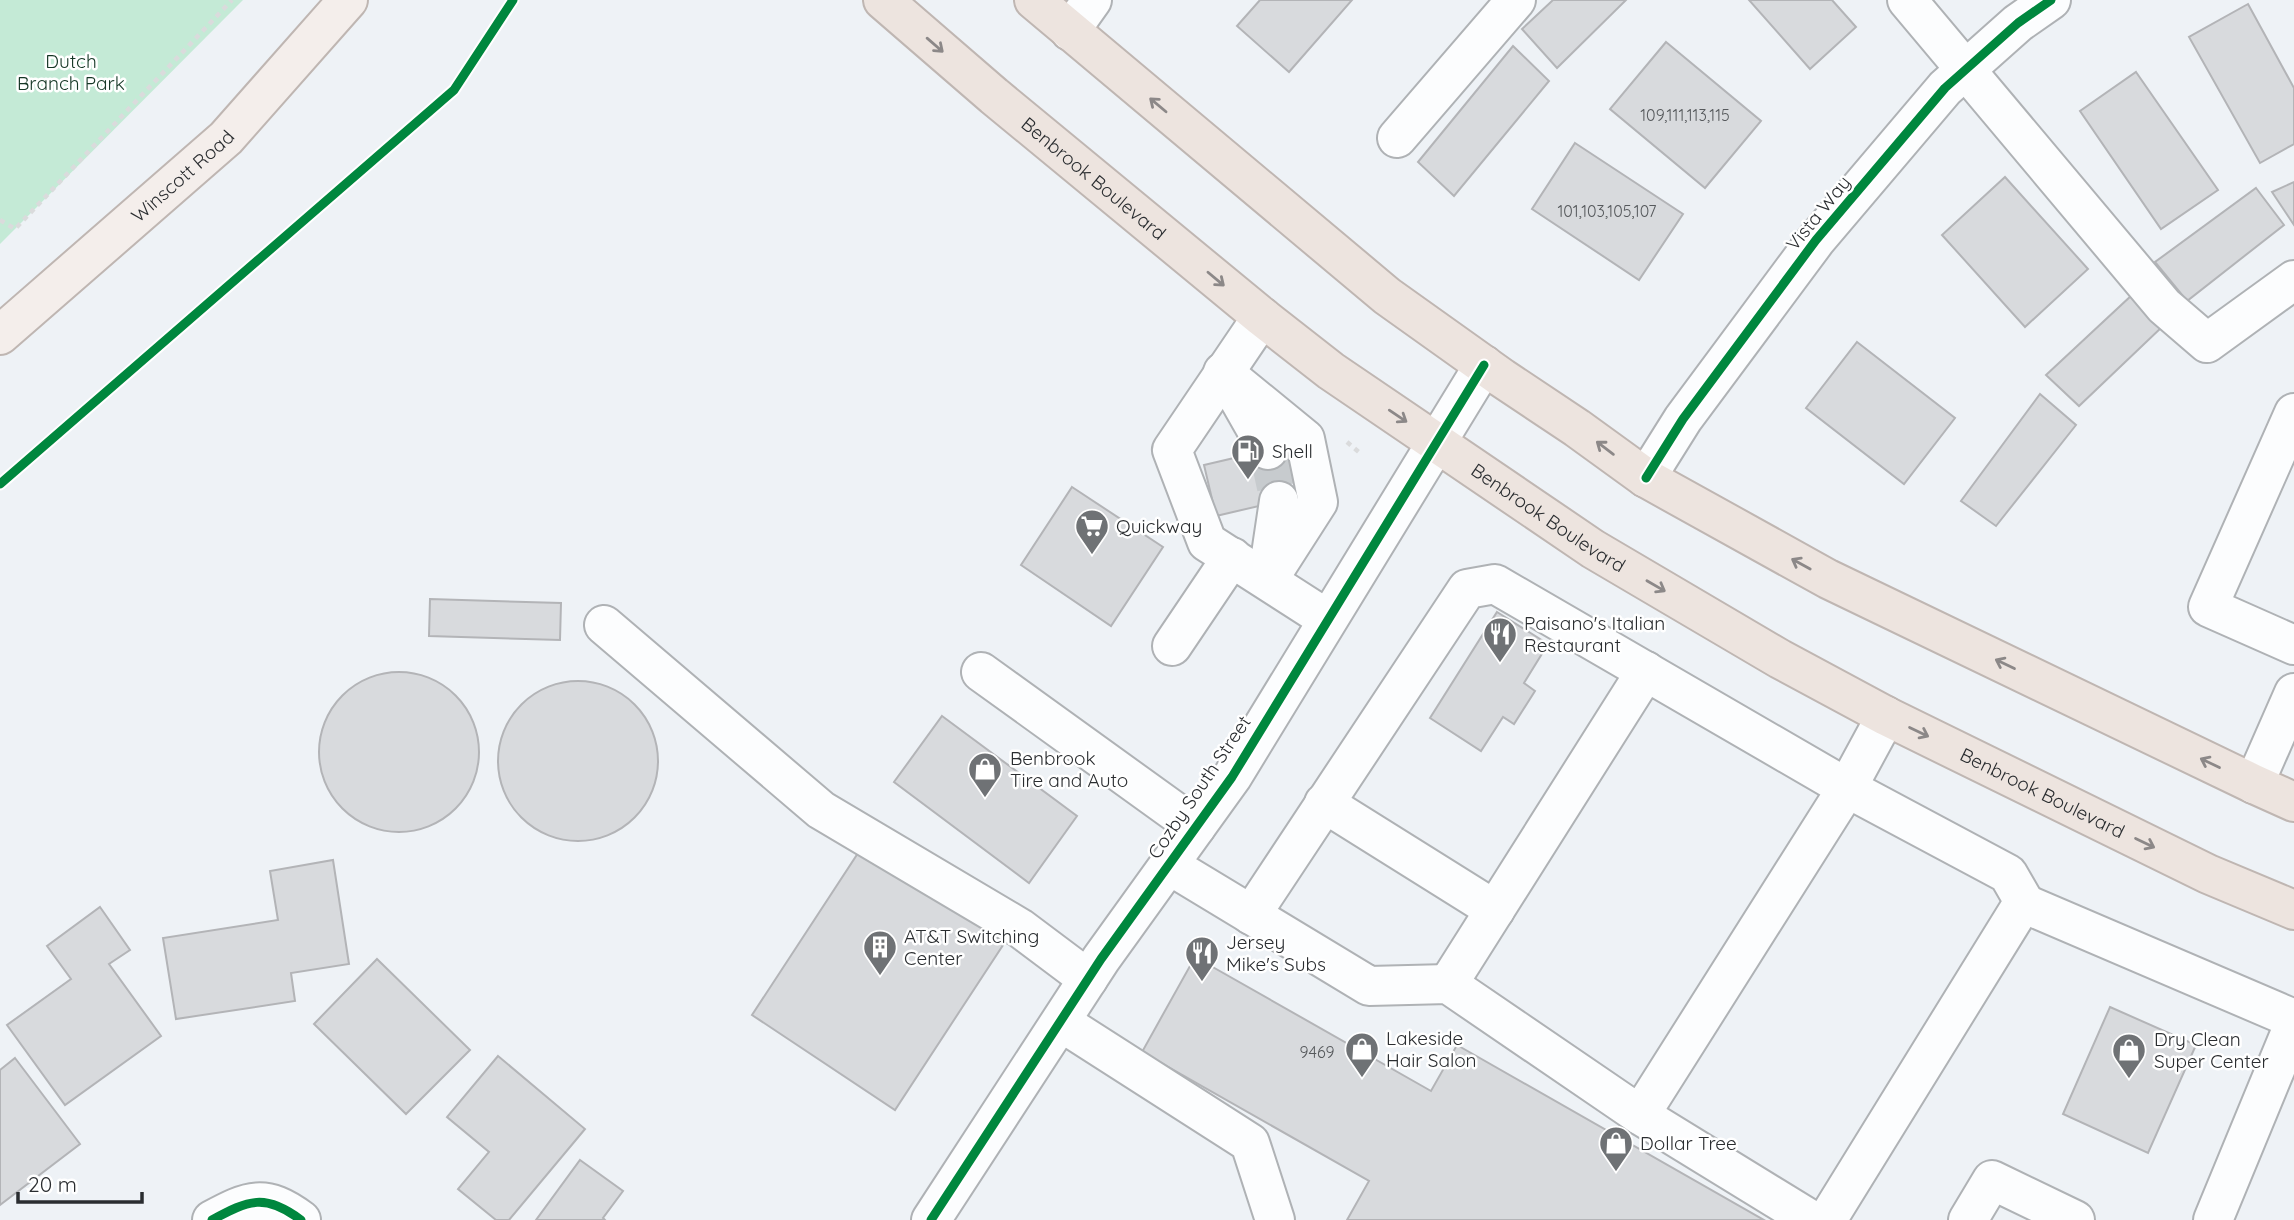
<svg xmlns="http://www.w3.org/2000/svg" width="2294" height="1220" viewBox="0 0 2294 1220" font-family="Quicksand,sans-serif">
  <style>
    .green { fill: #c4ead6 }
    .building { fill: #d8dadd; stroke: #b3b4b7; stroke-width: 2 }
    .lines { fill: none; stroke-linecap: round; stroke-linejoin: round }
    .minor-tunnel { stroke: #c7cbce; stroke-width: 38; stroke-dasharray: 38 19; stroke-linecap: butt }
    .minor-casing { stroke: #afb2b5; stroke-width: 42 }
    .major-casing { stroke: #bfb6b2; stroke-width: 42 }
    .highway-casing { stroke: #bfb6b2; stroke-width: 42 }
    .path { stroke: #dadbdc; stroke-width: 4.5; stroke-dasharray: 5 5; stroke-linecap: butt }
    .minor { stroke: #fcfdfe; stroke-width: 38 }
    .major { stroke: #f4eeeb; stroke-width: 38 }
    .highway { stroke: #ede4df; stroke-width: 38 }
    .cycleway-casing { stroke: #fff; stroke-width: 13 }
    .cycleway { stroke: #00873e; stroke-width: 9 }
    .oneway { stroke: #8c8888 }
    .labels { text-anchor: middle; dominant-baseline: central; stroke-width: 5; stroke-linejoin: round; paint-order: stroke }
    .number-label { font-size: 16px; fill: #56595c }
    .park-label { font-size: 19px; fill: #153725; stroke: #fff }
    .street-label { font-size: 19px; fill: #2a2d30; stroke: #fff }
    .poi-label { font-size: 19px; fill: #2a2d30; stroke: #fff; text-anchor: start }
  </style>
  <rect width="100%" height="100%" fill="#eef2f6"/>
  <polygon class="green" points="0,0 243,0 0,244"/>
  <g class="building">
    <polygon points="1260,0 1352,0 1289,72 1237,26"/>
    <polygon points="1553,0 1626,0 1557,68 1522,29"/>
    <polygon points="1749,0 1832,0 1856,27 1810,69"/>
    <polygon points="2248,4 2294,88 2294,144 2260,163 2189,37"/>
    <polygon points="1666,42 1761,121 1705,188 1610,109"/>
    <polygon points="1513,46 1549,81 1454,196 1418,162"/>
    <polygon points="2136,72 2218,190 2161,229 2080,111"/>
    <polygon points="1575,143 1683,214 1639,280 1532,209"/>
    <polygon points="2005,177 2088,269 2025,327 1942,235"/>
    <polygon points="2294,182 2294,225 2272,192"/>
    <polygon points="2256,188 2284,225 2187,301 2155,262"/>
    <polygon points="2132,295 2163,326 2079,406 2046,375"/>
    <polygon points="1857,342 1955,418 1904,484 1806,408"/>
    <polygon points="2040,394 2076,425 1996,526 1961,501"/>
    <polygon points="1281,447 1293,498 1216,516 1204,465"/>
    <polygon points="1072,487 1163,547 1111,626 1021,565"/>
    <polygon points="430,599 561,603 560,640 429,636"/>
    <polygon points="1497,612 1548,644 1524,683 1535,691 1514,724 1503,717 1481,751 1430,718"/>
    <circle cx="399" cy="752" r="80"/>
    <circle cx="578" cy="761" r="80"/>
    <polygon points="942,716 1077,816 1029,883 894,782"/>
    <polygon points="864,844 1007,939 895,1110 752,1015"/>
    <polygon points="333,860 349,964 291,973 295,1001 176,1019 163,938 278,920 270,871"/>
    <polygon points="100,907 130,950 109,964 161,1036 65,1105 7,1025 71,979 47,946"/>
    <polygon points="1195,957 1431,1091 1457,1045 1764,1220 1347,1220 1369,1181 1142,1052"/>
    <polygon points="377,959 470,1050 406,1114 314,1024"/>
    <polygon points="2110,1007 2196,1045 2148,1153 2063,1114"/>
    <polygon points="498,1056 585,1129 509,1220 496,1220 458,1189 489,1152 447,1117"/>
    <polygon points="15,1058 80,1144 0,1205 0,1070"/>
    <polygon points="580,1160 623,1191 603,1218 605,1220 536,1220"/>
  </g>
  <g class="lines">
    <polyline class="minor-tunnel" points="1268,450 1279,501"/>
    <g class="minor-casing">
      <g id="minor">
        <polyline points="1907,0 2164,306 2207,343 2294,280"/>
        <polyline points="1070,31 1092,0"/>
        <polyline points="1397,138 1516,0"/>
        <polyline points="1262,317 1172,450 1207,542 1327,619"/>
        <polyline points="1223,372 1305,439 1318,502 1268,580"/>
        <polyline points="1235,392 1268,450"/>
        <polyline points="2294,413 2208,607 2294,645"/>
        <polyline points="1646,478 1683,419 1816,240 1945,88 2018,23 2051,0"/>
        <polyline points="1269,568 1279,501"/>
        <polyline points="604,625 821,810 1020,928 1088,979"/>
        <polyline points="1172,646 1232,557"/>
        <polyline points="981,672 1196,827"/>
        <polyline points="2254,784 2294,693"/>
        <polyline points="1324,803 1495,910"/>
        <polyline points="1169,865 1369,986 1448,984 1640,1115 1847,788 1886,716"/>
        <polyline points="2023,903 2294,1019"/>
        <polyline points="1251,915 1467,589 1495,584 1847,788 2008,874 2023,900 2023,903 1827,1220"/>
        <polyline points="1448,984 1646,671"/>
        <polyline points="1061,1022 1250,1143 1275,1220"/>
        <polyline points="1640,1115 1811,1220"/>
        <path d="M212,1220c37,-20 53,-27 89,0"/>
        <polyline points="931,1220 1101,959 1232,777 1484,365"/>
        <polyline points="1968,1220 1992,1180 2075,1220"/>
        <polyline points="2213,1220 2294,1024"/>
      </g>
    </g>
    <g class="major-casing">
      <g id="major">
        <path id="s1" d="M0,335l226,-197 122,-138"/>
      </g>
    </g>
    <g class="highway-casing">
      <g id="highway">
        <path id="s2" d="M883,0l111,96 268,221 69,54 262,178 187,110 106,57 322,158 86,36"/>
        <polyline points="1034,0 1387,296 1502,378 1577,428 1646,478 1828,579 2254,784 2294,802"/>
      </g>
    </g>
    <g class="path">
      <polyline points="0,220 15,229 232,0"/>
      <polyline points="1347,442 1360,453"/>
    </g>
    <use href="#minor" class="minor"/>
    <use href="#major" class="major"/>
    <use href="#highway" class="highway"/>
    <g class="cycleway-casing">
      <g id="cycleway">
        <polyline points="1646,478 1683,419 1816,240 1945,88 2018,23 2051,0"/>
        <polyline points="0,484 454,90 513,0"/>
        <path d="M212,1220c37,-20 53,-27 89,0"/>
        <polyline points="931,1220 1101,959 1232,777 1484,365"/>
      </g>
    </g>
    <use href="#cycleway" class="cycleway"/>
  </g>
  <defs><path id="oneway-shaft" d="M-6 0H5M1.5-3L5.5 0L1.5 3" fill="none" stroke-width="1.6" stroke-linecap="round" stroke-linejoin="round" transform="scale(1.75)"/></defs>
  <g class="oneway">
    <use href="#oneway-shaft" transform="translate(935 45) rotate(41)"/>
    <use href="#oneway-shaft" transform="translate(1158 105) rotate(-140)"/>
    <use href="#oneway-shaft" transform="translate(1216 279) rotate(40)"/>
    <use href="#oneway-shaft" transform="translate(1398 416) rotate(34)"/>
    <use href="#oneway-shaft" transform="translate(1605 448) rotate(-143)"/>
    <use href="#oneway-shaft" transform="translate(1801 564) rotate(-151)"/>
    <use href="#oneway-shaft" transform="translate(1656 586) rotate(30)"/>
    <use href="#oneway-shaft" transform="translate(2005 664) rotate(-154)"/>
    <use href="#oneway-shaft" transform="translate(1919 732) rotate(26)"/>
    <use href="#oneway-shaft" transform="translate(2210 763) rotate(-154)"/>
    <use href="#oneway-shaft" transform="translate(2145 843) rotate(26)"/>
  </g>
  <defs>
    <g id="fuel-pin" transform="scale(1.75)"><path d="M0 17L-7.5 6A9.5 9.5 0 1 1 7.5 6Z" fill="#6f7275" stroke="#fff"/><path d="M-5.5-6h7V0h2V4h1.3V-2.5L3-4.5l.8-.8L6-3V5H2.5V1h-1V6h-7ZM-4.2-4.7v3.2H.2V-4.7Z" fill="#fff"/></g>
    <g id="supermarket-pin" transform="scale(1.75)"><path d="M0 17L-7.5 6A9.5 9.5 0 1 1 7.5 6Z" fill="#6f7275" stroke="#fff"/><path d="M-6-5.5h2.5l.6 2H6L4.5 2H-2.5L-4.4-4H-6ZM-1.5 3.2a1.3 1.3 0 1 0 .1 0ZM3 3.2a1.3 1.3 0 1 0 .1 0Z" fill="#fff"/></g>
    <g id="restaurant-pin" transform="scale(1.75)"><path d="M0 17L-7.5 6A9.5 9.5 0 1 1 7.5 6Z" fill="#6f7275" stroke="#fff"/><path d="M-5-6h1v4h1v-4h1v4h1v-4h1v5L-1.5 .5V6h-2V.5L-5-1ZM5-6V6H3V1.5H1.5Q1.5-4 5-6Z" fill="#fff"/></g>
    <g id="shop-pin" transform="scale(1.75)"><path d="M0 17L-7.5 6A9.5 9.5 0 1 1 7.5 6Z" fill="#6f7275" stroke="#fff"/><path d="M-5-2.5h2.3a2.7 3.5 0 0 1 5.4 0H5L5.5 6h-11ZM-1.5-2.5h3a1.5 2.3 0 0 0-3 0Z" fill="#fff"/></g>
    <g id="building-pin" transform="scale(1.75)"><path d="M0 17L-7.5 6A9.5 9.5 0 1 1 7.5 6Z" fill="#6f7275" stroke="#fff"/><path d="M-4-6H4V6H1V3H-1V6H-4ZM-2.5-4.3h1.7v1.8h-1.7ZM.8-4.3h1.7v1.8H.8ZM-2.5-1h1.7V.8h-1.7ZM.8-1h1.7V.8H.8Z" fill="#fff"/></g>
  </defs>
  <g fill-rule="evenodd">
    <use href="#fuel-pin" x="1248" y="451"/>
    <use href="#supermarket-pin" x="1092" y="526"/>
    <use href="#restaurant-pin" x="1500" y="634"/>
    <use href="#shop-pin" x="985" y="769"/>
    <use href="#building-pin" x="880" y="947"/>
    <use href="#restaurant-pin" x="1202" y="953"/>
    <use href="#shop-pin" x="1362" y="1049"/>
    <use href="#shop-pin" x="2129" y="1050"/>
    <use href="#shop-pin" x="1616" y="1143"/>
  </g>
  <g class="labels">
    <g class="number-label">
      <text x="1685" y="115">109,111,113,115</text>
      <text x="1607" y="211">101,103,105,107</text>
      <text x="1317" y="1052">9469</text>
    </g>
    <g class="park-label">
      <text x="71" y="61">Dutch<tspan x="71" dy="22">Branch Park</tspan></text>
    </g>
    <g class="street-label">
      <text stroke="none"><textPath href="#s1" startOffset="242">Winscott Road</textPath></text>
      <text stroke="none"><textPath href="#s2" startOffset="276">Benbrook Boulevard</textPath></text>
      <text transform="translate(1818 213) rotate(-51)">Vista Way</text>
      <text stroke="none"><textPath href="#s2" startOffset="844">Benbrook Boulevard</textPath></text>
      <text transform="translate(1199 787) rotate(-56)">Cozby South Street</text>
      <text stroke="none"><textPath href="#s2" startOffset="1410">Benbrook Boulevard</textPath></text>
    </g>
    <g class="poi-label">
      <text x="1272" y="451">Shell</text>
      <text x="1116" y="526">Quickway</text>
      <text x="1524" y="623">Paisano's Italian<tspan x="1524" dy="22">Restaurant</tspan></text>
      <text x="1010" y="758">Benbrook<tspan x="1010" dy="22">Tire and Auto</tspan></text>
      <text x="904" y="936">AT&amp;T Switching<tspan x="904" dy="22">Center</tspan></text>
      <text x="1226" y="942">Jersey<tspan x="1226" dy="22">Mike's Subs</tspan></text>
      <text x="1386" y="1038">Lakeside<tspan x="1386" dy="22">Hair Salon</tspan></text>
      <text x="2154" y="1039">Dry Clean<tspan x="2154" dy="22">Super Center</tspan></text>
      <text x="1640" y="1143">Dollar Tree</text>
    </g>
  </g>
  <path d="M18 1192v10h124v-10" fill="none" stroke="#2a2d30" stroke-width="3.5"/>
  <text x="28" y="1192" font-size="21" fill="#2a2d30" stroke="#ffffff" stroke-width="5" paint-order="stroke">20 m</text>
</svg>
